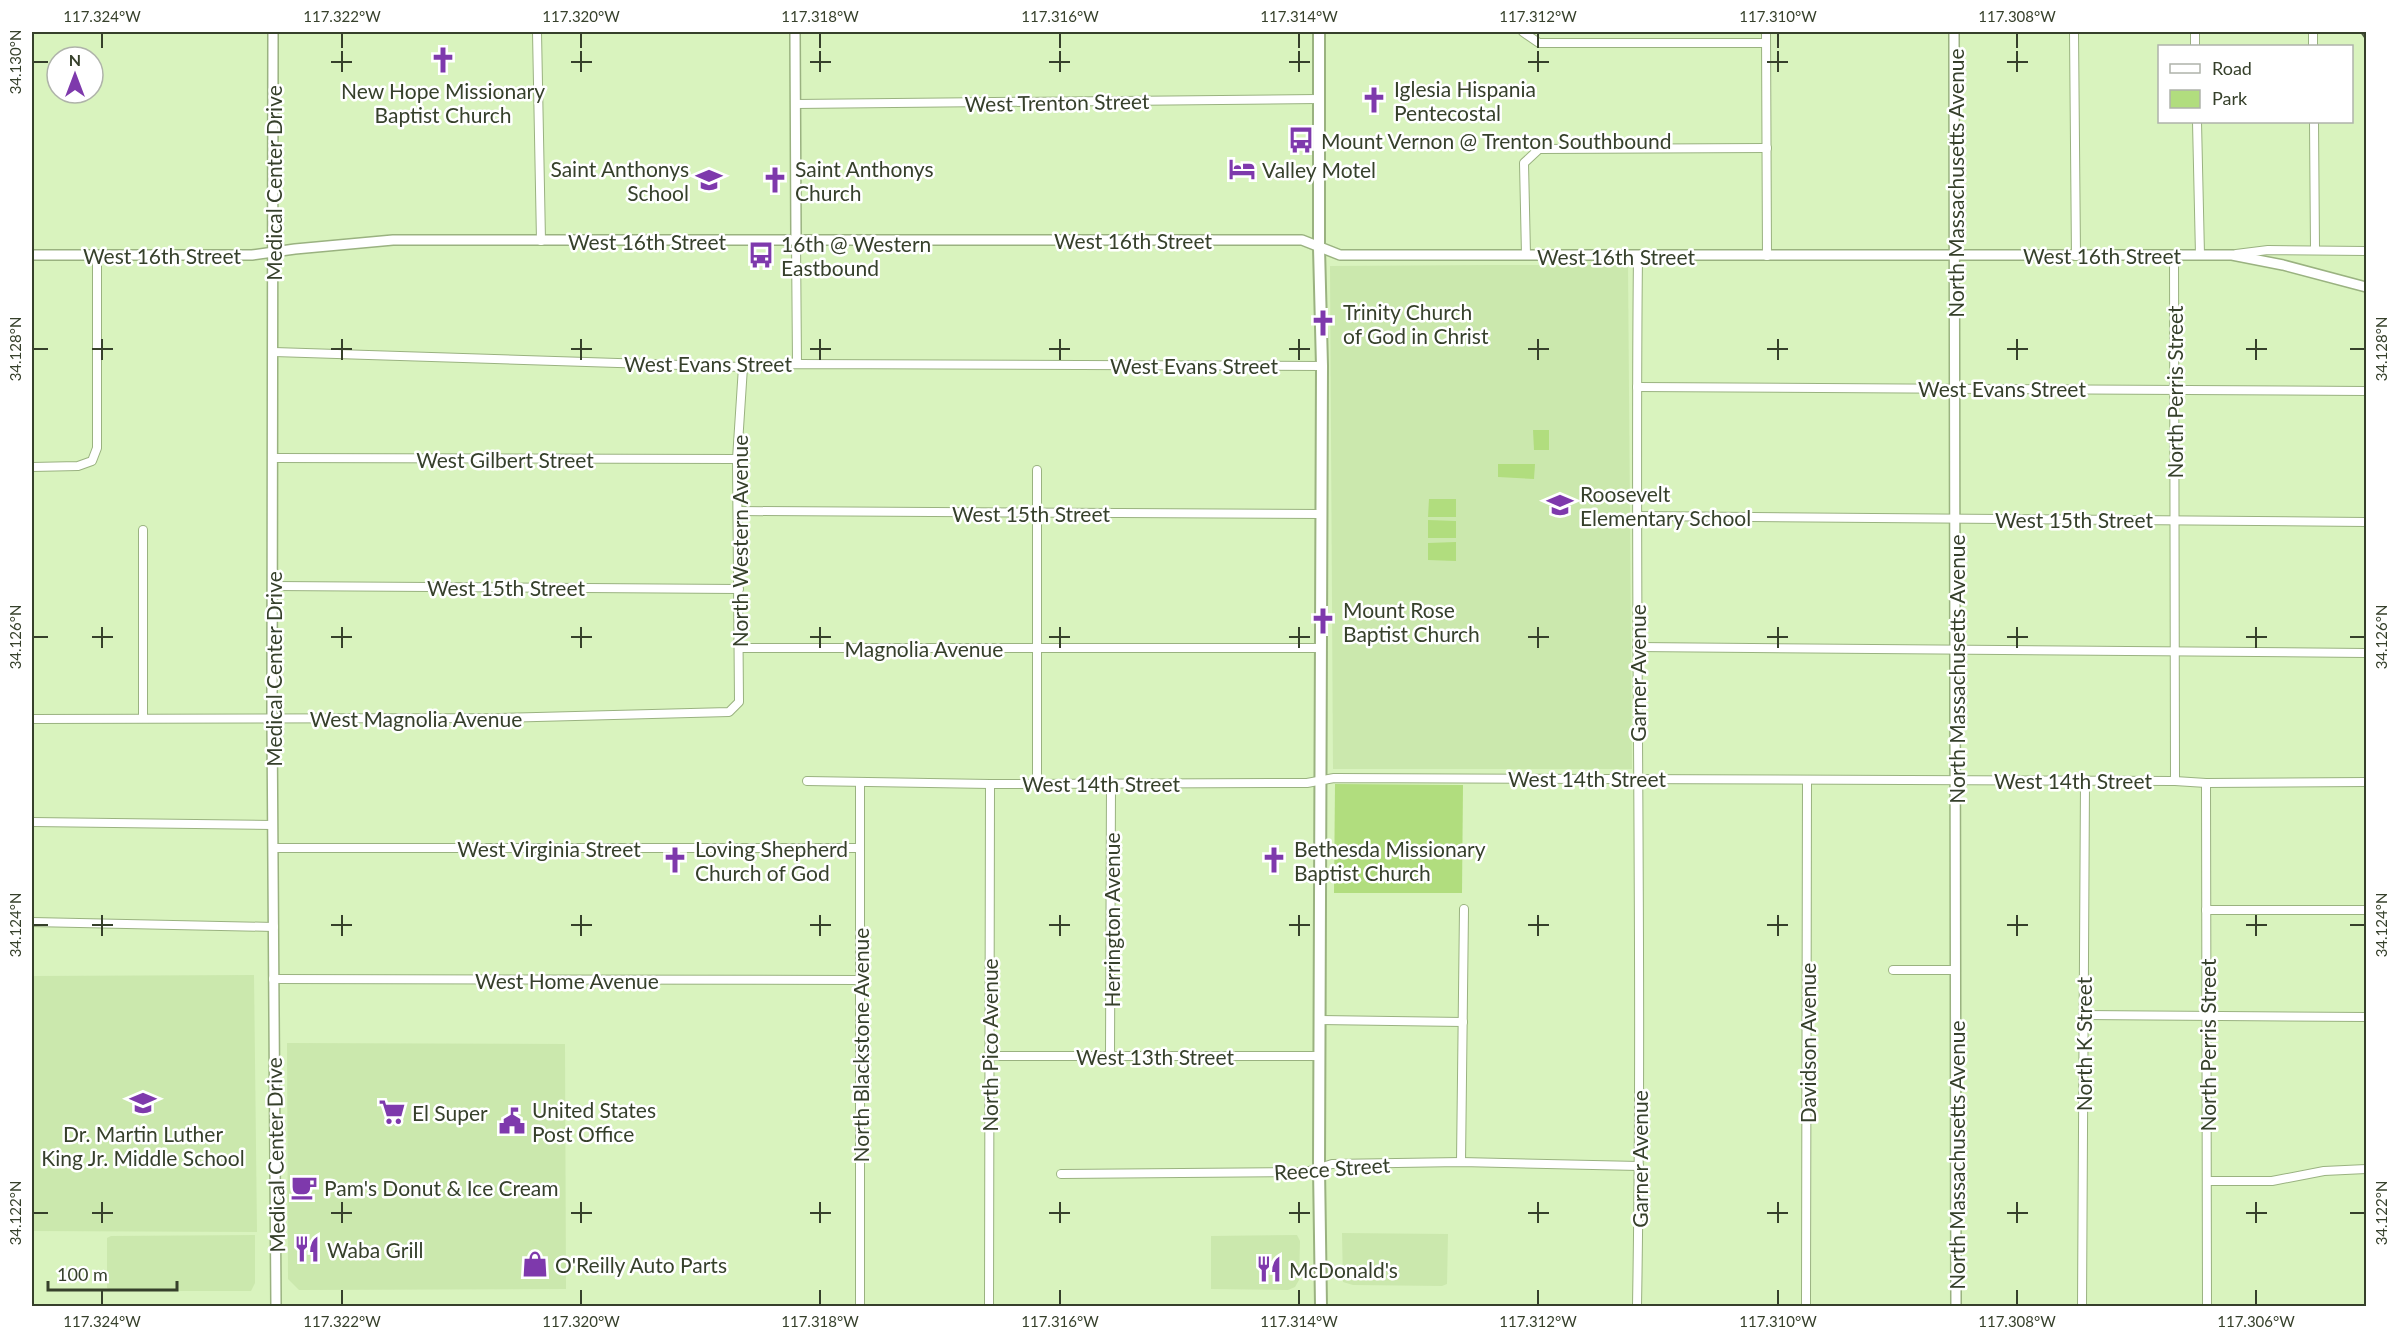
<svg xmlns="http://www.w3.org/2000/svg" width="2398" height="1338" viewBox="0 0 2398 1338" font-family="Lato,sans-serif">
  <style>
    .built { fill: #cbe8ad }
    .green { fill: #b1dd7e }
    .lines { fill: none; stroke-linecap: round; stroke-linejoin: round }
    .minor-casing { stroke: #9ab280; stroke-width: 10 }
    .tertiary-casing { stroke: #9ab280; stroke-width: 12 }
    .secondary-casing { stroke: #9ab280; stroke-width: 14 }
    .minor { stroke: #fff; stroke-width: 8 }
    .tertiary { stroke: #fff; stroke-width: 9 }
    .secondary { stroke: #fff; stroke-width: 10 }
    .rail { stroke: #4e5b41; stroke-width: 2; stroke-dasharray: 8 8; stroke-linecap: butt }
    .ticks { fill: none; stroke: #36402b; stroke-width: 2 }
    .labels { text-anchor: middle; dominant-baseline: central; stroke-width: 5; stroke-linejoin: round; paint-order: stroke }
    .poi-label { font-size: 21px; fill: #36402b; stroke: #fff; text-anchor: start }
    .street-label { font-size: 21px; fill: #36402b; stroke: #fff }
    .neatline { fill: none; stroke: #36402b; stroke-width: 2 }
    .ticks-label { font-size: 15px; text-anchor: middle; fill: #36402b }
  </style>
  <rect width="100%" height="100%" fill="#d9f3be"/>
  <g class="built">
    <polygon points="1490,265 1628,265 1632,769 1333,769 1330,266"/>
    <polygon points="254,975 257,1232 32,1231 32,976"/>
    <polygon points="287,1043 565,1044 566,1289 299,1290 288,1279"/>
    <polygon points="1342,1233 1448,1234 1447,1284 1442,1286 1353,1285 1343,1282"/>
    <polygon points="255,1235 255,1283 251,1291 129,1291 111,1290 107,1288 107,1238 111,1236"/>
    <polygon points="1297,1235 1300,1241 1299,1280 1295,1287 1288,1290 1211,1289 1211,1236"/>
  </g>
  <g class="green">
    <polygon points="1533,430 1549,430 1549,450 1534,450"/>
    <polygon points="1498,464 1535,464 1534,479 1498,477"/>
    <polygon points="1429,499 1456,499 1456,517 1428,517"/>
    <polygon points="1428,520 1456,521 1456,538 1428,538"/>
    <polygon points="1456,542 1456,561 1428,560 1428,543"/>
    <polygon points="1335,784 1463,785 1462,893 1334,893"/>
  </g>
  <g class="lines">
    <g class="minor-casing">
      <g id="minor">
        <polyline points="537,32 541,241"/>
        <polyline points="1523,32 1539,43 1766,43"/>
        <polyline points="1766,32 1767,256"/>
        <polyline points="2074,32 2076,256"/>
        <polyline points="2195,32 2195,46"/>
        <polyline points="2313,32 2313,46"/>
        <polyline points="795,104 1319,99"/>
        <polyline points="2197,122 2200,255"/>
        <polyline points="2314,122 2315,250"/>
        <polyline points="796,240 797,364"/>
        <polyline points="2236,254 2268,250 2366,251"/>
        <polyline points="1526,255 1524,163 1539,149 1767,148"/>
        <polyline points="2174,255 2175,781"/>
        <polyline points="274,352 743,367 797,364 1322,366"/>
        <polyline points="1637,387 2366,391"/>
        <polyline points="272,458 737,459"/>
        <polyline points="32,467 78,466 92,461 97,448 97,256"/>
        <polyline points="739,511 1322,514"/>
        <polyline points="1637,516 2366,522"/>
        <polyline points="143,530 143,718"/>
        <polyline points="273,586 739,589"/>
        <polyline points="1637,647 2366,653"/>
        <polyline points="739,648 1320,648"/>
        <polyline points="32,719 500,718 729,712 739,702 737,459 743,367"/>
        <polyline points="807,781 990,784 1307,783 1334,778 2175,781 2206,783 2366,782"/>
        <polyline points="860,783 860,1306"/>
        <polyline points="1037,783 1037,470"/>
        <polyline points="2206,783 2207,1306"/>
        <polyline points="32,822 273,825"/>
        <polyline points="273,848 860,848"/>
        <polyline points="2206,910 2366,910"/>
        <polyline points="32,922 274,927"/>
        <polyline points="1893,970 1955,970"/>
        <polyline points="273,979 861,980"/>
        <polyline points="2083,1015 2366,1017"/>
        <polyline points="1320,1020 1463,1022"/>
        <polyline points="989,1056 1320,1056"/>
        <polyline points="1110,1056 1111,784"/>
        <polyline points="1461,1162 1464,909"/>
        <polyline points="1061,1174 1306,1172 1332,1164 1461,1162 1639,1166"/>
        <polyline points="2207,1181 2272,1181 2324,1171 2366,1169"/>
        <polyline points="989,1306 990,784"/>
        <path d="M1637,1306c6,-350 -3,-700 1,-1050"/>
        <polyline points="1806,1306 1807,780"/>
        <polyline points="2082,1306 2085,781"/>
      </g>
    </g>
    <g class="tertiary-casing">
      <g id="tertiary">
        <polyline points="273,32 272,719 276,1306"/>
        <polyline points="795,32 796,240"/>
        <polyline points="1954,32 1956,1306"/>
        <polyline points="32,255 252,255 295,249 393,240 1302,240 1340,255 2232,255 2283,265 2366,287"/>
      </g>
    </g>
    <g class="secondary-casing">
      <polyline id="secondary" points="1319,32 1319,248 1322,366 1319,1168 1321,1306"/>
    </g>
    <use href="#minor" class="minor"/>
    <use href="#tertiary" class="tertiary"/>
    <use href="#secondary" class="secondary"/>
    <polyline class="rail" points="2361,32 2366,39"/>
  </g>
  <path class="ticks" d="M102,33v15M342,33v15M581,33v15M820,33v15M1060,33v15M1299,33v15M1538,33v15M1778,33v15M2017,33v15M342,51v21M581,51v21M820,51v21M1060,51v21M1299,51v21M1538,51v21M1778,51v21M2017,51v21M33,62h15M331,62h21M571,62h21M810,62h21M1049,62h21M1289,62h21M1528,62h21M1767,62h21M2007,62h21M102,339v21M342,339v21M581,339v21M820,339v21M1060,339v21M1299,339v21M1538,339v21M1778,339v21M2017,339v21M2256,339v21M33,349h15M92,349h21M331,349h21M571,349h21M810,349h21M1049,349h21M1289,349h21M1528,349h21M1767,349h21M2007,349h21M2246,349h21M2350,349h15M102,627v21M342,627v21M581,627v21M820,627v21M1060,627v21M1299,627v21M1538,627v21M1778,627v21M2017,627v21M2256,627v21M33,637h15M92,637h21M331,637h21M571,637h21M810,637h21M1049,637h21M1289,637h21M1528,637h21M1767,637h21M2007,637h21M2246,637h21M2350,637h15M102,915v21M342,915v21M581,915v21M820,915v21M1060,915v21M1299,915v21M1538,915v21M1778,915v21M2017,915v21M2256,915v21M33,925h15M92,925h21M331,925h21M571,925h21M810,925h21M1049,925h21M1289,925h21M1528,925h21M1767,925h21M2007,925h21M2246,925h21M2350,925h15M102,1202v21M342,1202v21M581,1202v21M820,1202v21M1060,1202v21M1299,1202v21M1538,1202v21M1778,1202v21M2017,1202v21M2256,1202v21M33,1213h15M92,1213h21M331,1213h21M571,1213h21M810,1213h21M1049,1213h21M1289,1213h21M1528,1213h21M1767,1213h21M2007,1213h21M2246,1213h21M2350,1213h15M102,1290v15M342,1290v15M581,1290v15M820,1290v15M1060,1290v15M1299,1290v15M1538,1290v15M1778,1290v15M2017,1290v15M2256,1290v15"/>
  <defs>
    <g id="church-bare" transform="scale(2.07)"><path d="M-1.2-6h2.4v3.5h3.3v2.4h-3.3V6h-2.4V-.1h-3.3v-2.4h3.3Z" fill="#7e39ac" stroke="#fff" stroke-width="2.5" paint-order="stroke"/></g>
    <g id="bus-bare" transform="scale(2.07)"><path d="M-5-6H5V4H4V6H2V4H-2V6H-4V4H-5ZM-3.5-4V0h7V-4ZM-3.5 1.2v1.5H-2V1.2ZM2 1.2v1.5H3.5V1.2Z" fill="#7e39ac" stroke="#fff" stroke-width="2.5" paint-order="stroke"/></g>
    <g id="hotel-bare" transform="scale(2.07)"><path d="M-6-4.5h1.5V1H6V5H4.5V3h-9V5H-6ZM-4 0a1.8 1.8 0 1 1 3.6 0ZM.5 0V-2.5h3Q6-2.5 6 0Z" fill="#7e39ac" stroke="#fff" stroke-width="2.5" paint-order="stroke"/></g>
    <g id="school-bare" transform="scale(2.07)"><path d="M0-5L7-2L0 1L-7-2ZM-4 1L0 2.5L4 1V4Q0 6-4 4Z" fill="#7e39ac" stroke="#fff" stroke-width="2.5" paint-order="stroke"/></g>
    <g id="supermarket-bare" transform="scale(2.07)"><path d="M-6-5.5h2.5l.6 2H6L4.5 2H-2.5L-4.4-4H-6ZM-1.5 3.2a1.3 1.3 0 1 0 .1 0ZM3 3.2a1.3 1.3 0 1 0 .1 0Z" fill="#7e39ac" stroke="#fff" stroke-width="2.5" paint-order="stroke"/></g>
    <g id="civic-bare" transform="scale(2.07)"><path d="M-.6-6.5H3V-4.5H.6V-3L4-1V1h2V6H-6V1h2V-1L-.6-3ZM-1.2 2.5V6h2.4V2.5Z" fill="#7e39ac" stroke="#fff" stroke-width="2.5" paint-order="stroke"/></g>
    <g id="cafe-bare" transform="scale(2.07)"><path d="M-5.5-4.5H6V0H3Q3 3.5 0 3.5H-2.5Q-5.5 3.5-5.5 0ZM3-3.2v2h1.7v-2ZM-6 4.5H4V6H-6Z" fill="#7e39ac" stroke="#fff" stroke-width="2.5" paint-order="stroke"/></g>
    <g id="restaurant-bare" transform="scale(2.07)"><path d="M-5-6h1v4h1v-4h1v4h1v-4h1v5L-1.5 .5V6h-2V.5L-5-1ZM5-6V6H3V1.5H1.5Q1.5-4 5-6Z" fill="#7e39ac" stroke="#fff" stroke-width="2.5" paint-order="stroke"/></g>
    <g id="shop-bare" transform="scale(2.07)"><path d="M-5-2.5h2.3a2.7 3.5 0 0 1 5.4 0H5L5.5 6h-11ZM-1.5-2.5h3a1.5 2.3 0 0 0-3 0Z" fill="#7e39ac" stroke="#fff" stroke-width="2.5" paint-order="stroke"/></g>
  </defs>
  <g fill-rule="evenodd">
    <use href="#church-bare" x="443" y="60"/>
    <use href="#church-bare" x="1374" y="100"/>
    <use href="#bus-bare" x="1301" y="140"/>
    <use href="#hotel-bare" x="1242" y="169"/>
    <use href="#school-bare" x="709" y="180"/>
    <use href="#church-bare" x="775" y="180"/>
    <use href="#bus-bare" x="761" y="255"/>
    <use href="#church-bare" x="1323" y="323"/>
    <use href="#school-bare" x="1560" y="505"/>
    <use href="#church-bare" x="1323" y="621"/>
    <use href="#church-bare" x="675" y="860"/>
    <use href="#church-bare" x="1274" y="860"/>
    <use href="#school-bare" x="143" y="1103"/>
    <use href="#supermarket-bare" x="392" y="1112"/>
    <use href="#civic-bare" x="512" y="1121"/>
    <use href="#cafe-bare" x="304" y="1187"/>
    <use href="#restaurant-bare" x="307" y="1249"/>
    <use href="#shop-bare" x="535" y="1264"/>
    <use href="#restaurant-bare" x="1269" y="1269"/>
  </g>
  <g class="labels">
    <g class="poi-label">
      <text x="1394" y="88">Iglesia Hispania<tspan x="1394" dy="24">Pentecostal</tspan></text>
      <text x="443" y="90" text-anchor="middle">New Hope Missionary<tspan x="443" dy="24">Baptist Church</tspan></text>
      <text x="1321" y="140">Mount Vernon @ Trenton Southbound</text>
      <text x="689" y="168" text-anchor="end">Saint Anthonys<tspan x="689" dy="24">School</tspan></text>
      <text x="795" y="168">Saint Anthonys<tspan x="795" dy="24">Church</tspan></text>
      <text x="1262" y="169">Valley Motel</text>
      <text x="781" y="243">16th @ Western<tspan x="781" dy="24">Eastbound</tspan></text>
      <text x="1343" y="311">Trinity Church<tspan x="1343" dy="24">of God in Christ</tspan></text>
      <text x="1580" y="493">Roosevelt<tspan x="1580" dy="24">Elementary School</tspan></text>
      <text x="1343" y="609">Mount Rose<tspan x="1343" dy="24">Baptist Church</tspan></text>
      <text x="695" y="848">Loving Shepherd<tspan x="695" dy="24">Church of God</tspan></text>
      <text x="1294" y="848">Bethesda Missionary<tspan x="1294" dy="24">Baptist Church</tspan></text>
      <text x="532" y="1109">United States<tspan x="532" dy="24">Post Office</tspan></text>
      <text x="412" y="1112">El Super</text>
      <text x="143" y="1133" text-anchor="middle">Dr. Martin Luther<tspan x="143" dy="24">King Jr. Middle School</tspan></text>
      <text x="324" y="1187">Pam's Donut &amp; Ice Cream</text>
      <text x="327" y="1249">Waba Grill</text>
      <text x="555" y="1264">O'Reilly Auto Parts</text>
      <text x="1289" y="1269">McDonald's</text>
    </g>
    <g class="street-label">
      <text transform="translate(1057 102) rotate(-1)">West Trenton Street</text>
      <text transform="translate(273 183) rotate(-90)">Medical Center Drive</text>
      <text transform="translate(1955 183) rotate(-90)">North Massachusetts Avenue</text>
      <text x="1133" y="240">West 16th Street</text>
      <text x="647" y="241">West 16th Street</text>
      <text x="162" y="255">West 16th Street</text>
      <text x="2102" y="255">West 16th Street</text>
      <text x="1616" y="256">West 16th Street</text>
      <text x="708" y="363">West Evans Street</text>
      <text x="1194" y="365">West Evans Street</text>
      <text x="2002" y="388">West Evans Street</text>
      <text transform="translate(2174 392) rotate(-90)">North Perris Street</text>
      <text x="505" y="459">West Gilbert Street</text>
      <text x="1031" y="513">West 15th Street</text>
      <text x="2074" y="519">West 15th Street</text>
      <text transform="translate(739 541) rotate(-90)">North Western Avenue</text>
      <text x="506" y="587">West 15th Street</text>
      <text x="924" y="648">Magnolia Avenue</text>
      <text transform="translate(273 669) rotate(-90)">Medical Center Drive</text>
      <text transform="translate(1956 669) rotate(-90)">North Massachusetts Avenue</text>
      <text transform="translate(1637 673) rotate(-90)">Garner Avenue</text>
      <text x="416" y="718">West Magnolia Avenue</text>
      <text x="1587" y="778">West 14th Street</text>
      <text x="2073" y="780">West 14th Street</text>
      <text x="1101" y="783">West 14th Street</text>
      <text x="549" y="848">West Virginia Street</text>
      <text transform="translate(1111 920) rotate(-90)">Herrington Avenue</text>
      <text x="567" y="980">West Home Avenue</text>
      <text transform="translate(1807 1043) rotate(-90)">Davidson Avenue</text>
      <text transform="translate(2083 1044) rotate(-90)">North K Street</text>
      <text transform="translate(860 1045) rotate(-90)">North Blackstone Avenue</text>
      <text transform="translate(989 1045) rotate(-90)">North Pico Avenue</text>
      <text transform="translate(2207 1045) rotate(-90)">North Perris Street</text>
      <text x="1155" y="1056">West 13th Street</text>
      <text transform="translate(275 1155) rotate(-91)">Medical Center Drive</text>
      <text transform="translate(1956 1155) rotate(-90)">North Massachusetts Avenue</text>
      <text transform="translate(1639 1159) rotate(-90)">Garner Avenue</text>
      <text transform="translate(1332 1168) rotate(-4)">Reece Street</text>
    </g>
  </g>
  <rect width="2398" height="1338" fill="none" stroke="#ffffff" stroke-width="66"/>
  <rect x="2158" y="45" width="195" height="78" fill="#ffffff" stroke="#afb3aa" stroke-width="1.5"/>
  <rect x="2170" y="64" width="30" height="9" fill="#ffffff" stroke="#afb3aa" stroke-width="1.5"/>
  <text x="2212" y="75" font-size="18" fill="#36402b">Road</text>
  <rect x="2170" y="90" width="30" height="18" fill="#b1dd7e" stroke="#afb3aa" stroke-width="1.5"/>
  <text x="2212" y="105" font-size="18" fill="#36402b">Park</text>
  <g transform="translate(75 75)"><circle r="28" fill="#ffffff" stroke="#afb3aa" stroke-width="1.5"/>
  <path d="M0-4.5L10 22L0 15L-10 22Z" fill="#7e39ac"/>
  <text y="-9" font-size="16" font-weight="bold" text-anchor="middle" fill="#36402b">N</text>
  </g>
  <path d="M48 1281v9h129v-9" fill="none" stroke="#36402b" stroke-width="3"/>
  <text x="57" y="1281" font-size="18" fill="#36402b" stroke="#ffffff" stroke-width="4.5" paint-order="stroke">100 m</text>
  <rect x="33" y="33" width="2332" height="1272" class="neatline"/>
  <g class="ticks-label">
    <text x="102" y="22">117.324°W</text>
    <text x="342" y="22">117.322°W</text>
    <text x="581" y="22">117.320°W</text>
    <text x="820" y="22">117.318°W</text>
    <text x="1060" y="22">117.316°W</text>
    <text x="1299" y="22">117.314°W</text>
    <text x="1538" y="22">117.312°W</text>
    <text x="1778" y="22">117.310°W</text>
    <text x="2017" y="22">117.308°W</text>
    <text transform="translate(16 62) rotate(-90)" y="5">34.130°N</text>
    <text transform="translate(16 349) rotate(-90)" y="5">34.128°N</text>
    <text transform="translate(2382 349) rotate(-90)" y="5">34.128°N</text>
    <text transform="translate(16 637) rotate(-90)" y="5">34.126°N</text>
    <text transform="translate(2382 637) rotate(-90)" y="5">34.126°N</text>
    <text transform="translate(16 925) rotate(-90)" y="5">34.124°N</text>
    <text transform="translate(2382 925) rotate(-90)" y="5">34.124°N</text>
    <text transform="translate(16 1213) rotate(-90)" y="5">34.122°N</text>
    <text transform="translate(2382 1213) rotate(-90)" y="5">34.122°N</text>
    <text x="102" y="1327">117.324°W</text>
    <text x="342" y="1327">117.322°W</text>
    <text x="581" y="1327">117.320°W</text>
    <text x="820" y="1327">117.318°W</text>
    <text x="1060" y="1327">117.316°W</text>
    <text x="1299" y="1327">117.314°W</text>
    <text x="1538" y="1327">117.312°W</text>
    <text x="1778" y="1327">117.310°W</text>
    <text x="2017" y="1327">117.308°W</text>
    <text x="2256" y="1327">117.306°W</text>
  </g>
</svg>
